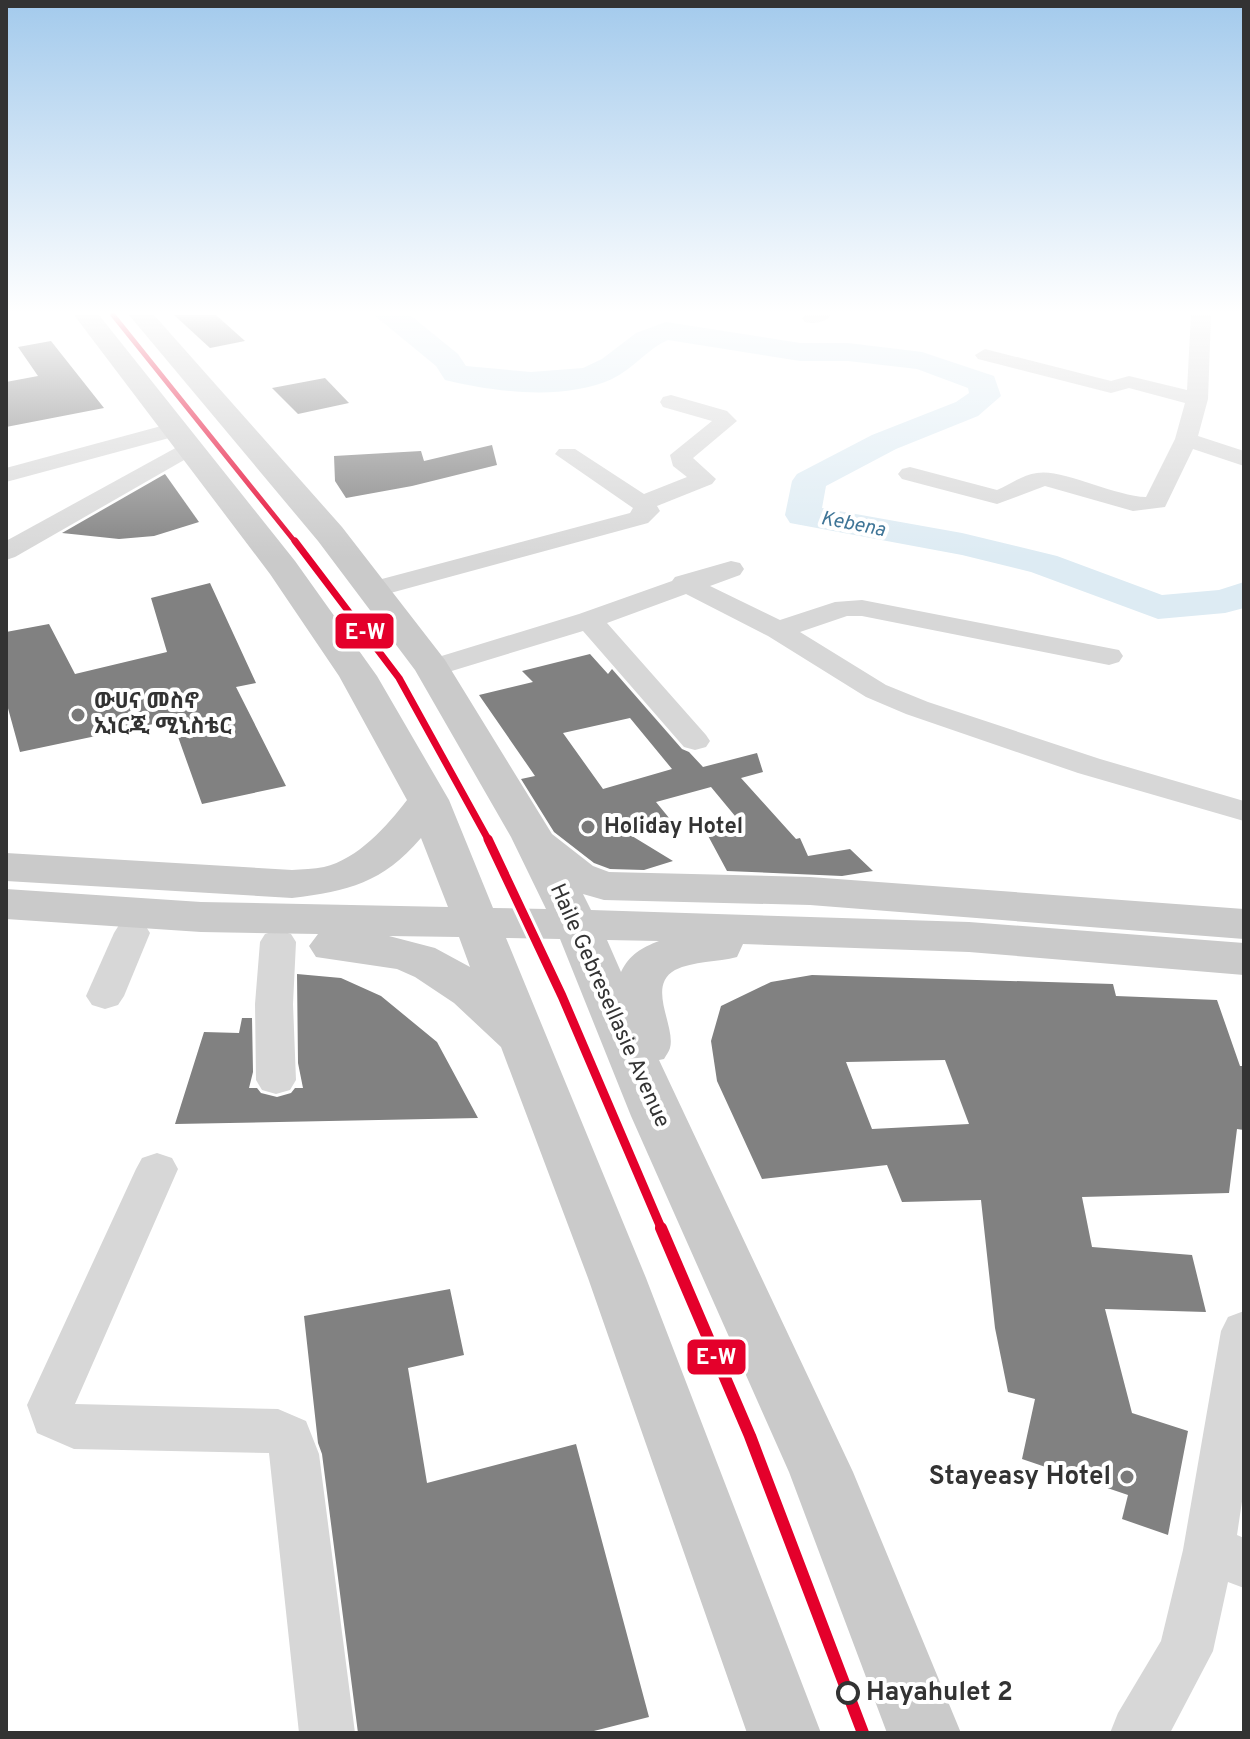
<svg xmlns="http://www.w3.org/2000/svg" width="1250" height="1739" viewBox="0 0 1250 1739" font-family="Overpass,'Noto Sans Ethiopic',sans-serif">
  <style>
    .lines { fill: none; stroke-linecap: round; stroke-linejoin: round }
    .river { fill: #ddebf3; fill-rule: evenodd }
    .building { fill: #818181; fill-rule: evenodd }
    .street { fill: #d7d7d7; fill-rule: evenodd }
    .primary { fill: #cacaca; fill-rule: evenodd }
    .rail-1-far3-casing { stroke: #fff; stroke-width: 9 }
    .rail-1-far2-casing { stroke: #fff; stroke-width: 12 }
    .rail-1-far1-casing { stroke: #fff; stroke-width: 15 }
    .rail-1-casing { stroke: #fff; stroke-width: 18 }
    .rail-1-far3 { stroke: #e4002b; stroke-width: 5 }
    .rail-1-far2 { stroke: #e4002b; stroke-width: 7 }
    .rail-1-far1 { stroke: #e4002b; stroke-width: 9 }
    .rail-1 { stroke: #e4002b; stroke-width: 12 }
    .poi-dot { fill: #7a7a7a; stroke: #fff; stroke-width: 3 }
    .stop-dot { fill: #fff; stroke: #333; stroke-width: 4 }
    .labels { text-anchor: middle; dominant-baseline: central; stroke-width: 8; stroke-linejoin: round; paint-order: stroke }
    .far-water-label { font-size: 20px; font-style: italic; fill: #3f7597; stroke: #fff }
    .poi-label { font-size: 22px; font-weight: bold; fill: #333; stroke: #fff; text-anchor: start }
    .street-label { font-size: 22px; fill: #333; stroke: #fff }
    .near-poi-label { font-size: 26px; font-weight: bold; fill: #333; stroke: #fff; text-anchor: end }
    .near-stop-label { font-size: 26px; font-weight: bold; fill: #333; stroke: #fff; text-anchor: start }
    .line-badge { stroke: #fff; stroke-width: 3 }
    .badge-label { font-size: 22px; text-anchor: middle; font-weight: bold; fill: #fff }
  </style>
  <rect width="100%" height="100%" fill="#fff"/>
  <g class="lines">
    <path class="river" d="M374,315h36l48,39 8,12 65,6 52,-4 19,-9 34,-26 30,-11 134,21h48l74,9 72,24 7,20 -23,20 -82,33 -70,37 -4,22 140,25 95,23 105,39 57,-5 25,-8v26l-19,5 -67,6 -127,-47 -69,-17 -172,-32 -5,-8 7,-34 5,-7 75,-39 84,-33 13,-9 -1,-5 -51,-19 -69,-8h-48l-132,-21c-21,9 -35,29 -56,39 -49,22 -117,13 -167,1l-9,-14z"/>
  </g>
  <g class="building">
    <polygon points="174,315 216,315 245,341 210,348"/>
    <polygon points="51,341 104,408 6,427 6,382 38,376 18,347"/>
    <polygon points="325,378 349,403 298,414 272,388"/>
    <polygon points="492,445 497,465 412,486 346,498 335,481 334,456 421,451 424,461"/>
    <polygon points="165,474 199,522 154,536 119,539 62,533"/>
    <polygon points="210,583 256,683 236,687 286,786 202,804 172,720 20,752 6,701 6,632 49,624 75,674 167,652 151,598"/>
    <path d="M590,654l18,20 4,-5 70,80 7,3 14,15 54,-14 6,19 -22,6 55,61 4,-1 8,18 42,-7 23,22 -31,5 -115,-5 -21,-39 34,-10 -29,-35 -55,15 18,22 -42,12 41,25 -29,9 -34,-1 -16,-6 -40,-31 -33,-53 14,-3 -56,-81 54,-13 -11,-11zM630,718l42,51 -69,20 -40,-56z"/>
    <polygon points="297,974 341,978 381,996 437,1042 478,1118 175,1124 204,1032 239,1033 242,1018 252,1018 253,1072 249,1088 257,1088 261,1093 277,1097 291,1093 295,1088 303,1088 298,1063"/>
    <path d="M812,975l301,9 3,12 101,4 23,66h4v64l-7,-1 -8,64 -147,4 10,50 100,8 14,57 -101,-3 27,104 56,18 -20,104 -46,-16 6,-24 -106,-36 13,-60 -27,-7 -13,-64 -14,-128 -79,2 -15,-37 -125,14 -45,-98 -6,-40 10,-35 50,-24zM945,1060l24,64 -97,5 -26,-67z"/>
    <polygon points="450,1289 464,1355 408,1368 427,1483 576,1444 649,1717 586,1733 358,1733 322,1454 318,1443 304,1316"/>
  </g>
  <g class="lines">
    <g class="street">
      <path d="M805,315h26c-6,8 -17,9 -26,7l-3,-4z"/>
      <path d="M1191,315h20l-3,84 -10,37 46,15v15l-51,-17 -28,58 -32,4 -88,-25 -48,18 -95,-25 -4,-5 4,-5 8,-2 87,23c14,-6 25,-15 40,-17 24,-5 77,23 109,24l29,-58 10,-36 -56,-15 -18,5 -133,-34 -3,-4 10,-6 126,32 18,-5 58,14z"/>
      <polygon points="671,395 727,411 737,421 693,458 716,479 712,484 657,506 660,511 648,523 372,598 363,596 359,590 363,584 630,513 633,508 555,454 559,449 575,449 644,494 687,477 673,466 670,455 712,421 663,407 660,402 663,397"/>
      <polygon points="176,422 187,429 184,434 6,482 6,468"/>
      <polygon points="190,440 198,442 201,447 198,452 15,557 6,560 6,541"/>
      <polygon points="731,561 740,563 744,569 740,575 710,586 780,620 835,602 862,600 1119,650 1123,656 1119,662 1109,665 862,616 847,616 800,632 886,685 928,702 1100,759 1244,801 1244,821 1078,773 906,714 866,697 768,636 686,594 607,623 706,735 710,741 706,747 695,750 684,747 583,631 432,677 422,674 418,668 422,662 579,614 672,581 675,577"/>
      <polygon points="132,921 145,925 150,933 124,996 118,1005 105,1009 92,1005 86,996 114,933 119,925"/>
      <polygon points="278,930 291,934 296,942 293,1004 296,1080 290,1090 276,1094 262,1090 256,1080 255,1004 260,942 265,934"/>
      <polygon points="157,1153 172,1158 178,1169 75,1404 278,1409 306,1421 319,1454 355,1733 299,1733 269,1453 74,1449 37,1433 27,1405 136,1169 142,1158"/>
      <polygon points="1244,1311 1244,1488 1237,1535 1244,1538 1244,1588 1228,1582 1213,1651 1170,1733 1110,1733 1118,1713 1161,1641 1183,1550 1221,1331 1228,1317"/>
    </g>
    <path class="primary" d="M74,315h25l196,246 82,115 72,124 44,108 53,1 -35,-72 -96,-167 -97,-129 -189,-226h25l188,212 103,133 107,174 41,32 16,6 201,5 434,32v30l-434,-34 -206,-5 -21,-6 8,16 378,12 275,21v32l-275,-23 -226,-8 -6,13c-19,5 -44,4 -62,13 -29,16 1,56 -5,78 -1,4 -4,7 -6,11l-5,1 194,412 108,261h-74l-98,-261 -158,-356 -71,-177 -54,-1 140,340 175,455h-74l-159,-455 -87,-231 -47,-44 -39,-26 -18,-8 -81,-12 -7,-11 9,-12 -117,-2 -195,-13v-30l195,13 247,5 -27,-69c-39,45 -72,53 -129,60l-286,-17v-28l286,17c10,-1 22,-1 32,-3 34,-8 63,-41 83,-67l-68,-124 -69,-102zM389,936l70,1 11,30 -35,-19zM607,940l52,1c-18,7 -29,13 -38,31z"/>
    <g class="rail-1-far3-casing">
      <polyline id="rail-1-far3" points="113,315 296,543"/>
    </g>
    <g class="rail-1-far2-casing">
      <polyline id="rail-1-far2" points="295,541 399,678 489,841"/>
    </g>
    <g class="rail-1-far1-casing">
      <polyline id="rail-1-far1" points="488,839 562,996 662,1230"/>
    </g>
    <g class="rail-1-casing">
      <polyline id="rail-1" points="661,1228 750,1436 863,1733"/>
    </g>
    <use href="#rail-1-far3" class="rail-1-far3"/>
    <use href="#rail-1-far2" class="rail-1-far2"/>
    <use href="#rail-1-far1" class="rail-1-far1"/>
    <use href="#rail-1" class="rail-1"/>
  </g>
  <linearGradient id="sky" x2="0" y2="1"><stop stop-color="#a3caec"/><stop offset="0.56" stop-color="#fff"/><stop offset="1" stop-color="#fff" stop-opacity="0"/></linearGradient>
  <rect width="1250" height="558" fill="url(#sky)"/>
  <g class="poi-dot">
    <circle cx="78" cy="715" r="8"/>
    <circle cx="588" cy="827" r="8"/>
    <circle cx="1127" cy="1477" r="8"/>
  </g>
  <circle class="stop-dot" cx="848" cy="1693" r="10"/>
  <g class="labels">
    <g class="far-water-label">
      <text transform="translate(853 525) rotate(11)">Kebena</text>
    </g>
    <g class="poi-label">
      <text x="94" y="702">ውሀና መስኖ<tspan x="94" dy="25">ኢነርጂ ሚኒስቴር</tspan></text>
      <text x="604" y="827">Holiday Hotel</text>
    </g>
    <g class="street-label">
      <text transform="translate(609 1006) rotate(66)">Haile Gebresellasie Avenue</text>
    </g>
    <g class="near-poi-label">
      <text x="1111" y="1477">Stayeasy Hotel</text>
    </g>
    <g class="near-stop-label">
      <text x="866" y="1693">Hayahulet 2</text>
    </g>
  </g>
  <g class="line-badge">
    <rect x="334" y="612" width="61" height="38" rx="8" fill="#e4002b"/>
    <rect x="686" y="1338" width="61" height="38" rx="8" fill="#e4002b"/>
  </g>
  <g class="badge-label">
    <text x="365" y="639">E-W</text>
    <text x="716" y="1364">E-W</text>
  </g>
  <rect width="1250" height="1739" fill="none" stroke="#333333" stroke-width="16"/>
</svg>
